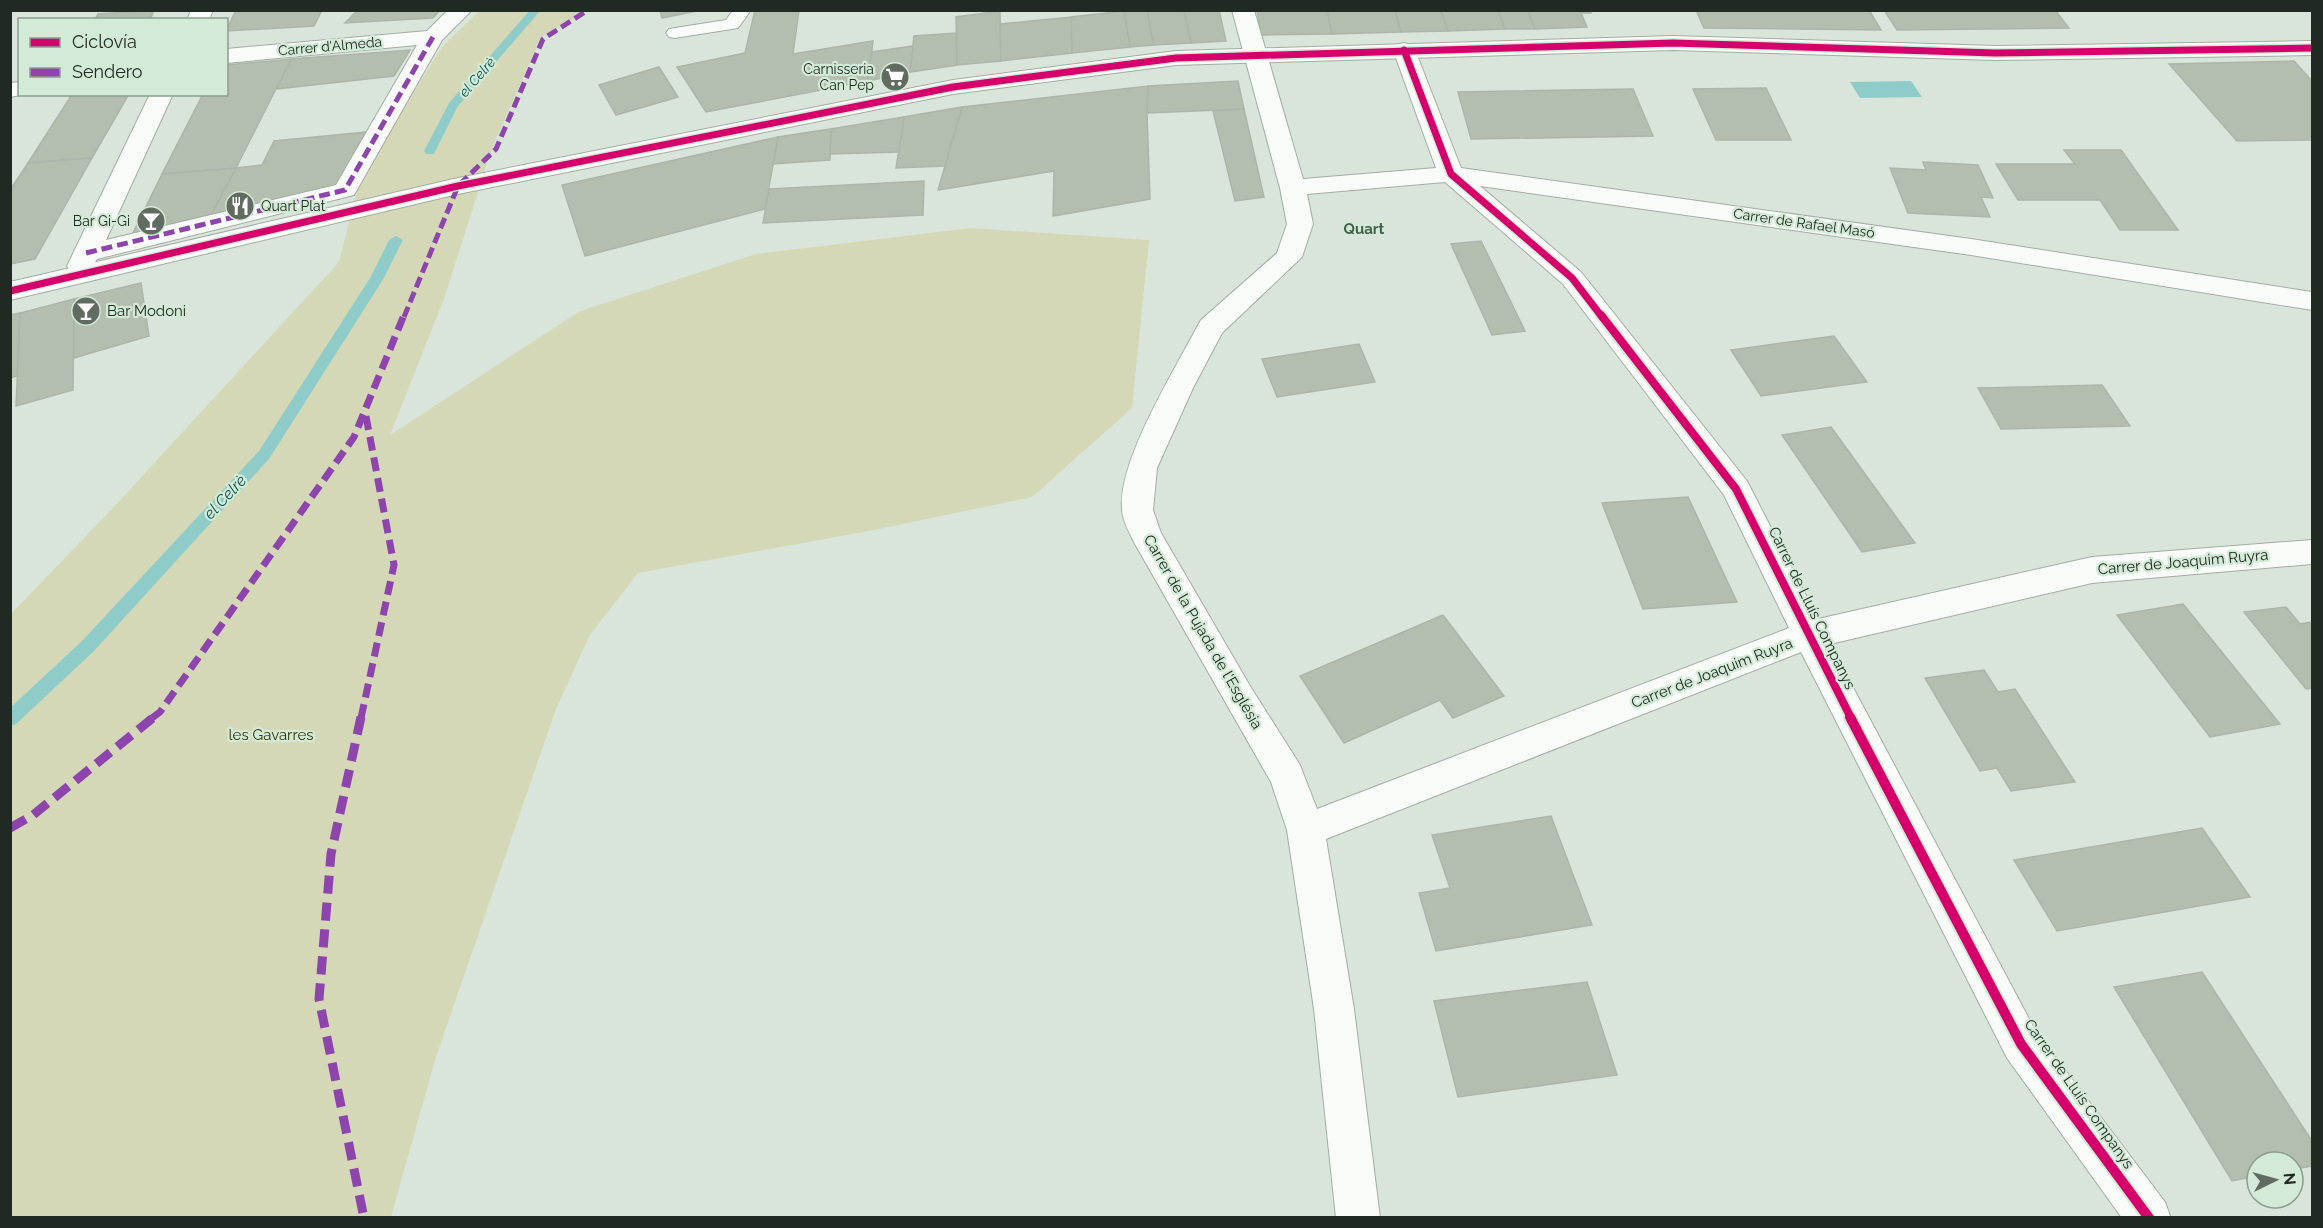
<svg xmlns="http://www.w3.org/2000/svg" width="2323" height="1228" viewBox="0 0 2323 1228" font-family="Raleway,sans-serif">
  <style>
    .green { fill: #d5d8b6 }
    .water { fill: #8fccc9 }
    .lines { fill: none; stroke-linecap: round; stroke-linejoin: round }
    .stream { fill: #8fccc9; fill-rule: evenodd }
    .building { fill: #b4beaf; stroke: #adb5ab; stroke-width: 1.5 }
    .lane-casing { stroke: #a3ada4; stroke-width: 2 }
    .street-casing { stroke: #a3ada4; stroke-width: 2 }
    .secondary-casing { stroke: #a3ada4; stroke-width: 2 }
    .lane { fill: #f9fbf9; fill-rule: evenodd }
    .street { fill: #f9fbf9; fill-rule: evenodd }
    .secondary { fill: #f9fbf9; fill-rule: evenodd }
    .quiet-far2 { stroke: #8e44ad; stroke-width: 5; stroke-dasharray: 11 5; stroke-linecap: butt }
    .quiet-far1 { stroke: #8e44ad; stroke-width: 7; stroke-dasharray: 14 7; stroke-linecap: butt }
    .quiet { stroke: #8e44ad; stroke-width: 9; stroke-dasharray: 18 9; stroke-linecap: butt }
    .cycleway-far2-casing { stroke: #d3ebd6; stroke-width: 10 }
    .cycleway-far1-casing { stroke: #d3ebd6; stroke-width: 12 }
    .cycleway-casing { stroke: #d3ebd6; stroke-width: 14 }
    .cycleway-far2 { stroke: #d6006c; stroke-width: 7 }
    .cycleway-far1 { stroke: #d6006c; stroke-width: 8 }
    .cycleway { stroke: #d6006c; stroke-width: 10 }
    .labels { text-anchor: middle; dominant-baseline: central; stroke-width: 4.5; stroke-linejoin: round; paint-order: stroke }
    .far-street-label { font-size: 14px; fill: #202a22; stroke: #d3ebd6 }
    .far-poi-label { font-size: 14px; fill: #202a22; stroke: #d3ebd6; text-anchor: end }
    .far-water-label { font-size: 14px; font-style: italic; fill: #045153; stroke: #d3ebd6 }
    .far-quarter-label { font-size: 15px; font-weight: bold; fill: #475c4a; stroke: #d3ebd6 }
    .poi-label { font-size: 15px; fill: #202a22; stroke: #d3ebd6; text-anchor: start }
    .street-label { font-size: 15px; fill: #202a22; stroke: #d3ebd6 }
    .park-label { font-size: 15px; fill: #363100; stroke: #d3ebd6 }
    .water-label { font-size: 16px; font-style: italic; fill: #045153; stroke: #d3ebd6 }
  </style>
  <rect width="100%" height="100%" fill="#d9e5da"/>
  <polygon class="green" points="479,11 587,11 541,37 492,148 444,299 390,435 580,311 756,254 971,228 1149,240 1132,408 1032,497 874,530 638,573 590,635 556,709 435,1060 391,1217 11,1217 10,615 112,509 339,262 360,179 442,47"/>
  <polygon class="water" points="1911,81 1922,97 1860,98 1850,82"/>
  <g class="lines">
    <g class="stream">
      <polygon points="530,10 541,10 458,106 434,154 426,154 424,151 449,103"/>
      <polygon points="396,236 403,240 384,278 269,459 94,651 16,724 10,726 10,708 82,641 259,451 370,278 389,240"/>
    </g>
  </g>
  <g class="building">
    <polygon points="154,10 150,20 95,20 98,14"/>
    <polygon points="236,10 322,10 314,26 226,31"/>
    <polygon points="358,10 440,10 433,18 345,23"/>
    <polygon points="660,10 702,10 662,18"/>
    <polygon points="755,10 799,10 793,54 873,41 868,81 706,112 677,67 745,53"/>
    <polygon points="1147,10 1184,10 1191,43 1153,45"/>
    <polygon points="1147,10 1153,45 1130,47 1124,10"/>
    <polygon points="1184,10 1219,10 1226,41 1191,43"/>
    <polygon points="1257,10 1327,10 1332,34 1261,35"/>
    <polygon points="1327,10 1395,10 1401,32 1332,34"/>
    <polygon points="1395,10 1441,10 1448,31 1401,32"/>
    <polygon points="1441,10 1498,10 1505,29 1448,31"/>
    <polygon points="1498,10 1528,10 1535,29 1505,29"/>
    <polygon points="1528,10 1589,10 1591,13 1581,13 1587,27 1535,29"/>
    <polygon points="1696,10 1869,10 1881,30 1704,28"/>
    <polygon points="1884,10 2055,10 2069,28 1897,30"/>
    <polygon points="1000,11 1001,61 957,65 956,17"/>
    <polygon points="1124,11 1130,47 1072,53 1071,17"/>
    <polygon points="1071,17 1072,53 1001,61 1000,24"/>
    <polygon points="956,33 957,65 910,72 914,36"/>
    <polygon points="913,46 910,72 868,81 872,52"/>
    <polygon points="410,50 394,76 276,89 291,59"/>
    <polygon points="291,59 236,168 162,174 203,94 226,94 226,65"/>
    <polygon points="2294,61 2312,81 2312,140 2237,141 2169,64"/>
    <polygon points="659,67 678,97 616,115 599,85"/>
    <polygon points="1238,81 1244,109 1147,113 1148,86"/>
    <polygon points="1148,86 1147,113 1150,199 1053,216 1054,171 938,190 962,107"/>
    <polygon points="1766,88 1791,140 1716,140 1693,89"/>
    <polygon points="1633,89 1653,136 1471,139 1458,92"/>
    <polygon points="87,94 129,94 92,158 28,163 71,96"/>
    <polygon points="962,107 945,166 896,168 904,117"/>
    <polygon points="1244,109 1264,197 1235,201 1213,111"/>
    <polygon points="904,117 899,152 830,154 831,129"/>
    <polygon points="831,129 830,160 773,164 778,137"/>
    <polygon points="367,132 334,190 209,219 236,168 262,165 274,141"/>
    <polygon points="778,137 765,209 585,256 562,185"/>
    <polygon points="2064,150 2121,150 2178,230 2120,230 2100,200 2018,200 1996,164 2075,164"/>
    <polygon points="92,158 35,259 10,264 10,190 28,163"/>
    <polygon points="1923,162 1978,165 1993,198 1981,197 1990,217 1908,213 1890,168 1926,170"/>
    <polygon points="236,168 209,219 131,237 162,174"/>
    <polygon points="924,181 923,215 763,223 769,189"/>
    <polygon points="1481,241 1525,331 1492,335 1451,244"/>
    <polygon points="141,283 149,336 74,358 74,299"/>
    <polygon points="74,299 73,390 16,406 20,313"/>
    <polygon points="20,313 17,376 10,378 10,315"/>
    <polygon points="1834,336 1867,382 1761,396 1731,350"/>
    <polygon points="1359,344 1375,382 1277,397 1262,359"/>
    <polygon points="2102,385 2130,426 2001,429 1978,388"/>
    <polygon points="1831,427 1915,543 1862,552 1782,435"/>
    <polygon points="1688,497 1737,602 1643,609 1602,503"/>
    <polygon points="2183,604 2280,724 2210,737 2117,615"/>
    <polygon points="2286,607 2300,624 2312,622 2312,688 2306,689 2244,612"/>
    <polygon points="1443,615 1504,696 1453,718 1440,700 1344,743 1300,676"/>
    <polygon points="1984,670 1998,692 2015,689 2075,782 2011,791 1997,768 1980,771 1925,678"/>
    <polygon points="1551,816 1592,925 1436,951 1419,893 1450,888 1432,835"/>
    <polygon points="2202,828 2250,897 2057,931 2014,860"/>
    <polygon points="2202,972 2312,1141 2312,1166 2293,1169 2293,1162 2257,1162 2257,1176 2232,1181 2114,987"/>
    <polygon points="1587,982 1617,1075 1458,1097 1434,1001"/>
  </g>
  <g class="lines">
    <g class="lane-casing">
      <polygon id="lane" points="733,10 751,10 738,28 675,38 669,37 666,33 669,29 675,28 726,20"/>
    </g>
    <g class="street-casing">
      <g id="street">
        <polygon points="191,10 213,10 209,20 187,20"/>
        <polygon points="448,10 472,10 442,40 354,195 97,259 89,272 80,275 71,272 67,266 150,94 173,94 106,240 336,185 417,45 226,63 226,49 427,31"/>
        <path d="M1232,10h22l49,169 133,-11 -43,-118 3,-5 8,-2 8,2 3,5 46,118 510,71 341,53v18l-341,-55 -491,-69 101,86 166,209 71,138 274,-62 220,-17v24l-220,19 -262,61 205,386 130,172 6,16h-49l-115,-160 -206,-406 -475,187 28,170 26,209h-44l-22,-209 -27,-179 -16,-48 -136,-238c-5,-10 -13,-24 -13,-35 -4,-48 52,-138 75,-182l4,-7 76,-67 10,-29 -7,-36zM1445,182l118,102 161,211 65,133 -472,181 -17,-44 -50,-79 -89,-153 -8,-23 4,-42 36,-80 29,-55 80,-76 11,-33 -6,-30z"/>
        <polygon points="20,82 20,94 26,94 10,97 10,83"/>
      </g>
    </g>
    <g class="secondary-casing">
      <polygon id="secondary" points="1673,36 1995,46 2312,41 2312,55 1995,60 1673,50 1176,65 953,94 458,194 10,300 10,282 458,178 953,80 1176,51"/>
    </g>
    <use href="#lane" class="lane"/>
    <use href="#street" class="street"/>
    <use href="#secondary" class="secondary"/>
    <g class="quiet-far2">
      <polyline points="86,253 345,190 433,37"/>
      <polyline points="404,317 458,186 496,149 543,39 588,10"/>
    </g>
    <g class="quiet-far1">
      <polyline points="152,718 160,712 354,437 404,315"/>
      <polyline points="361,718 394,565 365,411"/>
    </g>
    <g class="quiet">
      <polyline points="361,717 331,854 319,999 364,1218"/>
      <polyline points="10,828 33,815 154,717"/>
    </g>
    <g class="cycleway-far2-casing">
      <g id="cycleway-far2">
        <polyline points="1404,50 1451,174 1572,278 1602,317"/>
        <polyline points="10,291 458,186 953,87 1176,58 1673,43 1995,53 2312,48"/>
      </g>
    </g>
    <g class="cycleway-far1-casing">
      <polyline id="cycleway-far1" points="1601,315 1736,489 1851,718"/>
    </g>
    <g class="cycleway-casing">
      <polyline id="cycleway" points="1850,717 2021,1044 2149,1218"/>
    </g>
    <use href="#cycleway-far2" class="cycleway-far2"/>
    <use href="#cycleway-far1" class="cycleway-far1"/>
    <use href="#cycleway" class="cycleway"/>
  </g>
  <defs>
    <g id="supermarket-disc" transform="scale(1.5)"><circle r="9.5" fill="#616b62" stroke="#d3ebd6"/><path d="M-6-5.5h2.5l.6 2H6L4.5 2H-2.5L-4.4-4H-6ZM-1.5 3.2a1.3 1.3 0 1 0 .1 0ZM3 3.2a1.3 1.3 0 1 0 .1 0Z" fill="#fff"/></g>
    <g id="restaurant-disc" transform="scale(1.5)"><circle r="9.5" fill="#616b62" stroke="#d3ebd6"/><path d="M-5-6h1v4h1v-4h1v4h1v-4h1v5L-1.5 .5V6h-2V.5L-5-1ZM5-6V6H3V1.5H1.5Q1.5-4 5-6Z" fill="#fff"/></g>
    <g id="bar-disc" transform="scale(1.5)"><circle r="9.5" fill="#616b62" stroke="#d3ebd6"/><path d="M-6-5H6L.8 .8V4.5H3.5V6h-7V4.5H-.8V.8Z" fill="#fff"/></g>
  </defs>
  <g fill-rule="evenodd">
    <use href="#supermarket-disc" x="895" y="77"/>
    <use href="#restaurant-disc" x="240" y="206"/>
    <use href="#bar-disc" x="151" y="221"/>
    <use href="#bar-disc" x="86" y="311"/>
  </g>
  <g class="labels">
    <g class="far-street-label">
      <text transform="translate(330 46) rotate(-5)">Carrer d'Almeda</text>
      <text transform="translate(1804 223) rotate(8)">Carrer de Rafael Masó</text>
    </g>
    <g class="far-poi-label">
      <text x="874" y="69">Carnisseria<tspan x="874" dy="16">Can Pep</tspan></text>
      <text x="261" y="206" text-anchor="start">Quart Plat</text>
      <text x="130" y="221">Bar Gi-Gi</text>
    </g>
    <g class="far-water-label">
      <text transform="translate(477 77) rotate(-49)">el Celrè</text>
    </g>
    <g class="far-quarter-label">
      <text x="1364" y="229">Quart</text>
    </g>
    <g class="poi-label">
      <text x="107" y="311">Bar Modoni</text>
    </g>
    <g class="street-label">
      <text transform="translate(2183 562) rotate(-5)">Carrer de Joaquim Ruyra</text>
      <text transform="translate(1812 608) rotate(64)">Carrer de Lluís Companys</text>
      <text transform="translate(1203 632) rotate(60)">Carrer de la Pujada de l'Església</text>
      <text transform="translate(1712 673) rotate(-21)">Carrer de Joaquim Ruyra</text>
      <text transform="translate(2079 1094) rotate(55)">Carrer de Lluís Companys</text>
    </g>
    <g class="park-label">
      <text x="271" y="735">les Gavarres</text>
    </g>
    <g class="water-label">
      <text transform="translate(225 497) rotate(-47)">el Celrè</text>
    </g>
  </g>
  <rect width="2323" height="1228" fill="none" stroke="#202a22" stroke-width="24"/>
  <rect x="18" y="18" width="210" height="78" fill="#d3ebd6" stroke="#8b9e8e" stroke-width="1.5"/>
  <rect x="30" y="38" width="30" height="9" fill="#d6006c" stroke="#8b9e8e" stroke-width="1.5"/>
  <text x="72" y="48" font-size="18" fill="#202a22">Ciclovía</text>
  <rect x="30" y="68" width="30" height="9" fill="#8e44ad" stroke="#8b9e8e" stroke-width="1.5"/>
  <text x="72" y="78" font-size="18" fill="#202a22">Sendero</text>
  <g transform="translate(2275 1180) rotate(85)"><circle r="28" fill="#d3ebd6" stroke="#8b9e8e" stroke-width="1.5"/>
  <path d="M0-4.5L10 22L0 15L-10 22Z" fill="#616b62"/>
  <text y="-9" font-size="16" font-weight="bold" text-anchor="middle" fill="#202a22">N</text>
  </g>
</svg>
